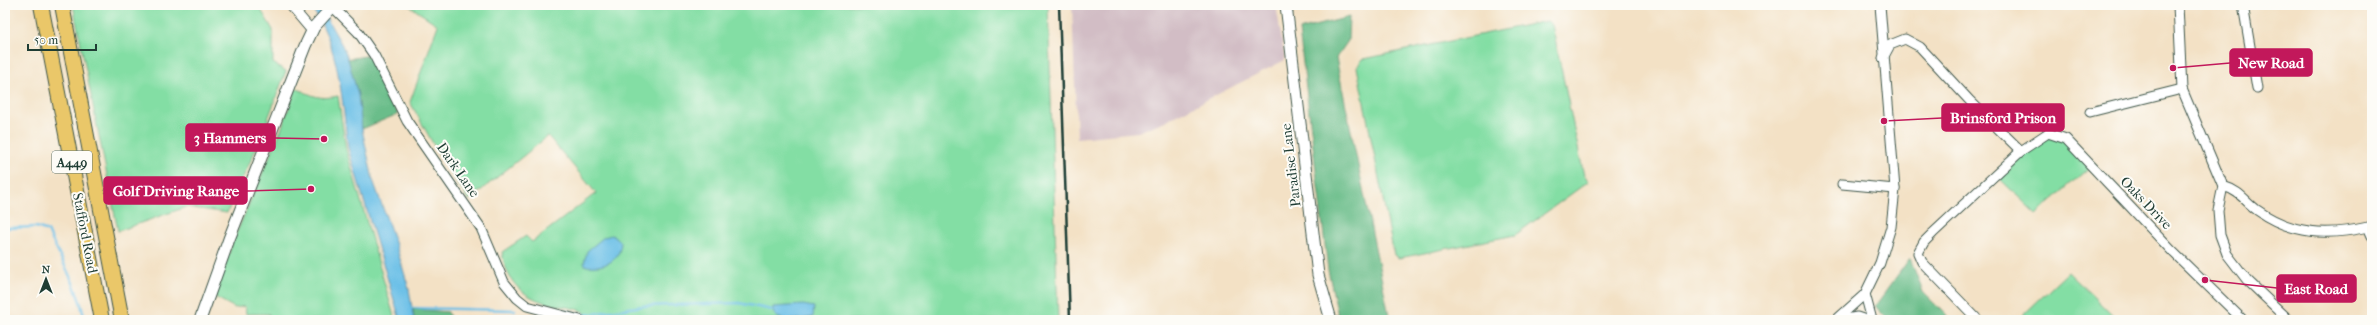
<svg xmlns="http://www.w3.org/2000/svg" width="2377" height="325" viewBox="0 0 2377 325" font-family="'IM FELL French Canon',serif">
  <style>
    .industrial { fill: #d2bdc5 }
    .green { fill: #83dea4; stroke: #518e6c }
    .forest { fill: #6abd8a; stroke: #447d5f }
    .water { fill: #6bbfe7; stroke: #457e8e }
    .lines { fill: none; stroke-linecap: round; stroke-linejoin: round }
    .stream { stroke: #6bbfe7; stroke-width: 2.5 }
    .minor-casing { stroke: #3f564a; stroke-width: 11 }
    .tertiary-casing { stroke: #3f564a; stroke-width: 13 }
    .trunk-casing { stroke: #3f564a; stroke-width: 16 }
    .minor { stroke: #fff; stroke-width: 9 }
    .tertiary { stroke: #fff; stroke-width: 11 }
    .trunk { stroke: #eac769; stroke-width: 14 }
    .rail { stroke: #1f3d34; stroke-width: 2.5 }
    .labels { text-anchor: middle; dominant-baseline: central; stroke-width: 4; stroke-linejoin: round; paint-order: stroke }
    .shield { fill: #fdfcf7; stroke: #62766e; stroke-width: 1 }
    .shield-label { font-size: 13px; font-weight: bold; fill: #1f3d34 }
    .street-label { font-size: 14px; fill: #1f3d34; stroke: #fdfcf7 }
    .leader { fill: none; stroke: #c2185b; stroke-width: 1.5 }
    .callout-dot { fill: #c2185b; stroke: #fdfcf7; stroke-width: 1.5 }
    .callout { fill: #c2185b; stroke: #c2185b; stroke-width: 1.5 }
    .callout-label { font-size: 15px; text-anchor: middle; font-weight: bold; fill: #fff }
  </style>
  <rect width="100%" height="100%" fill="#fdfcf7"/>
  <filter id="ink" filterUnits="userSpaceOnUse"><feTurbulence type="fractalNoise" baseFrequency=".025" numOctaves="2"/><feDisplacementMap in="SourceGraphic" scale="8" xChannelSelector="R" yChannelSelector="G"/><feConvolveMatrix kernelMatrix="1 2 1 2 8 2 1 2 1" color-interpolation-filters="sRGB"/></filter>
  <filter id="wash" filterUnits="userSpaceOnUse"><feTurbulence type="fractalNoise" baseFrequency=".012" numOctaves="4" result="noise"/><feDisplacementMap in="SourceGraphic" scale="16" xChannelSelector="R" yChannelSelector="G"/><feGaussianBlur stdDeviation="0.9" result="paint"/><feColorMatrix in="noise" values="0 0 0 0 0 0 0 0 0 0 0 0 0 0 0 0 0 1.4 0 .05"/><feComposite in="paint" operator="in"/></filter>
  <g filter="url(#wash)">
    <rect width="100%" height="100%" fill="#f3e1c5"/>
    <polygon class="industrial" points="1072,5 1276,5 1285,60 1165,121 1138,132 1077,138"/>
    <g class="green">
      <polygon points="73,5 258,5 273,30 273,63 286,71 260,140 227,213 186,207 118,231"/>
      <path d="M408,5h640l10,315h-464c-4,-3 -10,-9 -15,-10 -8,-3 -17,-3 -25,-5 -31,-7 -47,-21 -52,-53l24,-16 6,6 64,-49 -48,-57 -79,64 -28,-42 -31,-56 28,-77z"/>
      <polygon points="1547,21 1552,25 1584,176 1589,181 1515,235 1399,258 1394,255 1357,67 1363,59"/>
      <path d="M296,88c17,8 23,12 42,8l8,53 49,171h-129l3,-1v-5h-23l-1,-8 -10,2 -20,-11 18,-56 48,-111z"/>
      <polygon points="2048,133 2066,139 2091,166 2036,214 1999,178 2021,151"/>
      <polygon points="2068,272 2117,320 2018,320"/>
    </g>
    <g class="forest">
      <polygon points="1349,17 1348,41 1336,58 1390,320 1339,320 1328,270 1299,30"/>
      <polygon points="371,55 398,114 362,129 358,95 348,59"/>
      <polygon points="1910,258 1923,292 1951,320 1888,320 1875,306"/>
      <polygon points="413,309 448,312 451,320 414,320"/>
    </g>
    <g class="water">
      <path d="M309,5h10l23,40 6,14 10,36 4,34 11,51 22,62 14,47 5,31h-14l-52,-172c-6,-46 -8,-106 -39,-143z"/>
      <path d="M612,235l9,7c-1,20 -17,26 -35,24l-2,-3 3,-12 17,-14z"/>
      <path d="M803,305l11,2 -1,10c-10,2 -43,8 -40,-10z"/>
    </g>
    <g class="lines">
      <g class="stream">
        <path d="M5,228l31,-1 12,4c14,32 29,52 37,89"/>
        <polyline points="410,308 515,310"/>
        <polyline points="559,310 585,315 643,306 739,303 772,310"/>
      </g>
    </g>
  </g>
  <g filter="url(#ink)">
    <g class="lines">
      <g class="minor-casing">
        <g id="minor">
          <polyline points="290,5 312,31"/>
          <polyline points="2178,5 2182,89 2223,186 2218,210 2220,235 2227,254 2247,280 2289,320"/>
          <polyline points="2243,5 2257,88"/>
          <polyline points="333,7 358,32 374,55 407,121 481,228 504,282 517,298 527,306 580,320"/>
          <polyline points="1883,58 1890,45 1905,39 1920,47 1970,101 2021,151"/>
          <polyline points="2090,112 2182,89"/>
          <polyline points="1842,184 1895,189"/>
          <path d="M2223,186c17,5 21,14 34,24 35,25 71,26 111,17l4,9"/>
          <polyline points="1865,294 1872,320"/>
          <polyline points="1836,320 1865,294 1880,263 1891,227 1895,189 1880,5"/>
          <polyline points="1841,320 1857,317 1866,320"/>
          <polyline points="1978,320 1922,262 1918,253 1924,242 1933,233 2021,151 2048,133 2066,139 2172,251 2243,320"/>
        </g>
      </g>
      <g class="tertiary-casing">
        <g id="tertiary">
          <polyline points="1286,5 1318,275 1331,320"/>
          <polyline points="200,320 229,239 305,46 314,27 334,5"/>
        </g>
      </g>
      <g class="trunk-casing">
        <g id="trunk">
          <polyline points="41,5 102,320"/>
          <polyline points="62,5 122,320"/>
        </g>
      </g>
      <use href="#minor" class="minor"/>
      <use href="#tertiary" class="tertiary"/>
      <use href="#trunk" class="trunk"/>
      <polyline class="rail" points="1059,5 1070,320"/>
    </g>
  </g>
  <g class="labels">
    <rect class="shield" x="52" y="151" width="40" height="22" rx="3"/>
    <g class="shield-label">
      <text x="72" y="162">A449</text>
    </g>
    <g class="street-label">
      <text transform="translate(1291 165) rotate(-97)">Paradise Lane</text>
      <text transform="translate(458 170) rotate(55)">Dark Lane</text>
      <text transform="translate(2146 203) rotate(46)">Oaks Drive</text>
      <text transform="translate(85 233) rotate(79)">Stafford Road</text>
    </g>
  </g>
  <path class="leader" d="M2173 68L2230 63M1884 121L1942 118M324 139L275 138M311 189L247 191M2205 280L2277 288"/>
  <g class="callout-dot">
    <circle cx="2173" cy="68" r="4"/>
    <circle cx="1884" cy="121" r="4"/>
    <circle cx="324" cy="139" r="4"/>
    <circle cx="311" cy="189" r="4"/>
    <circle cx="2205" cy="280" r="4"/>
  </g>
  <g class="callout">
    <rect x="2230" y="49" width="82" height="27" rx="4"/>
    <rect x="1942" y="104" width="122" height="27" rx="4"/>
    <rect x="186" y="124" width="89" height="27" rx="4"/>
    <rect x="104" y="177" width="143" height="27" rx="4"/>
    <rect x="2277" y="275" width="79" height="27" rx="4"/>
  </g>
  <g class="callout-label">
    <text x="2271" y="68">New Road</text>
    <text x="2003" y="123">Brinsford Prison</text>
    <text x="230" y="143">3 Hammers</text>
    <text x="176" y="196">Golf Driving Range</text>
    <text x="2316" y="294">East Road</text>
  </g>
  <rect width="2377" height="325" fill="none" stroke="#fdfcf7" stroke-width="20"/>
  <g transform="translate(46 279)" stroke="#fdfcf7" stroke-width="3" paint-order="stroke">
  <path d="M0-3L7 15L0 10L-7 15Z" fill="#1f3d34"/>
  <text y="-6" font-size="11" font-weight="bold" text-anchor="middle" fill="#1f3d34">N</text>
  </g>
  <path d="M28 44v6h68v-6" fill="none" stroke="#1f3d34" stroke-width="2"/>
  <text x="34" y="44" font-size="12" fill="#1f3d34" stroke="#fdfcf7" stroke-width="3" paint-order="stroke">50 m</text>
</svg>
